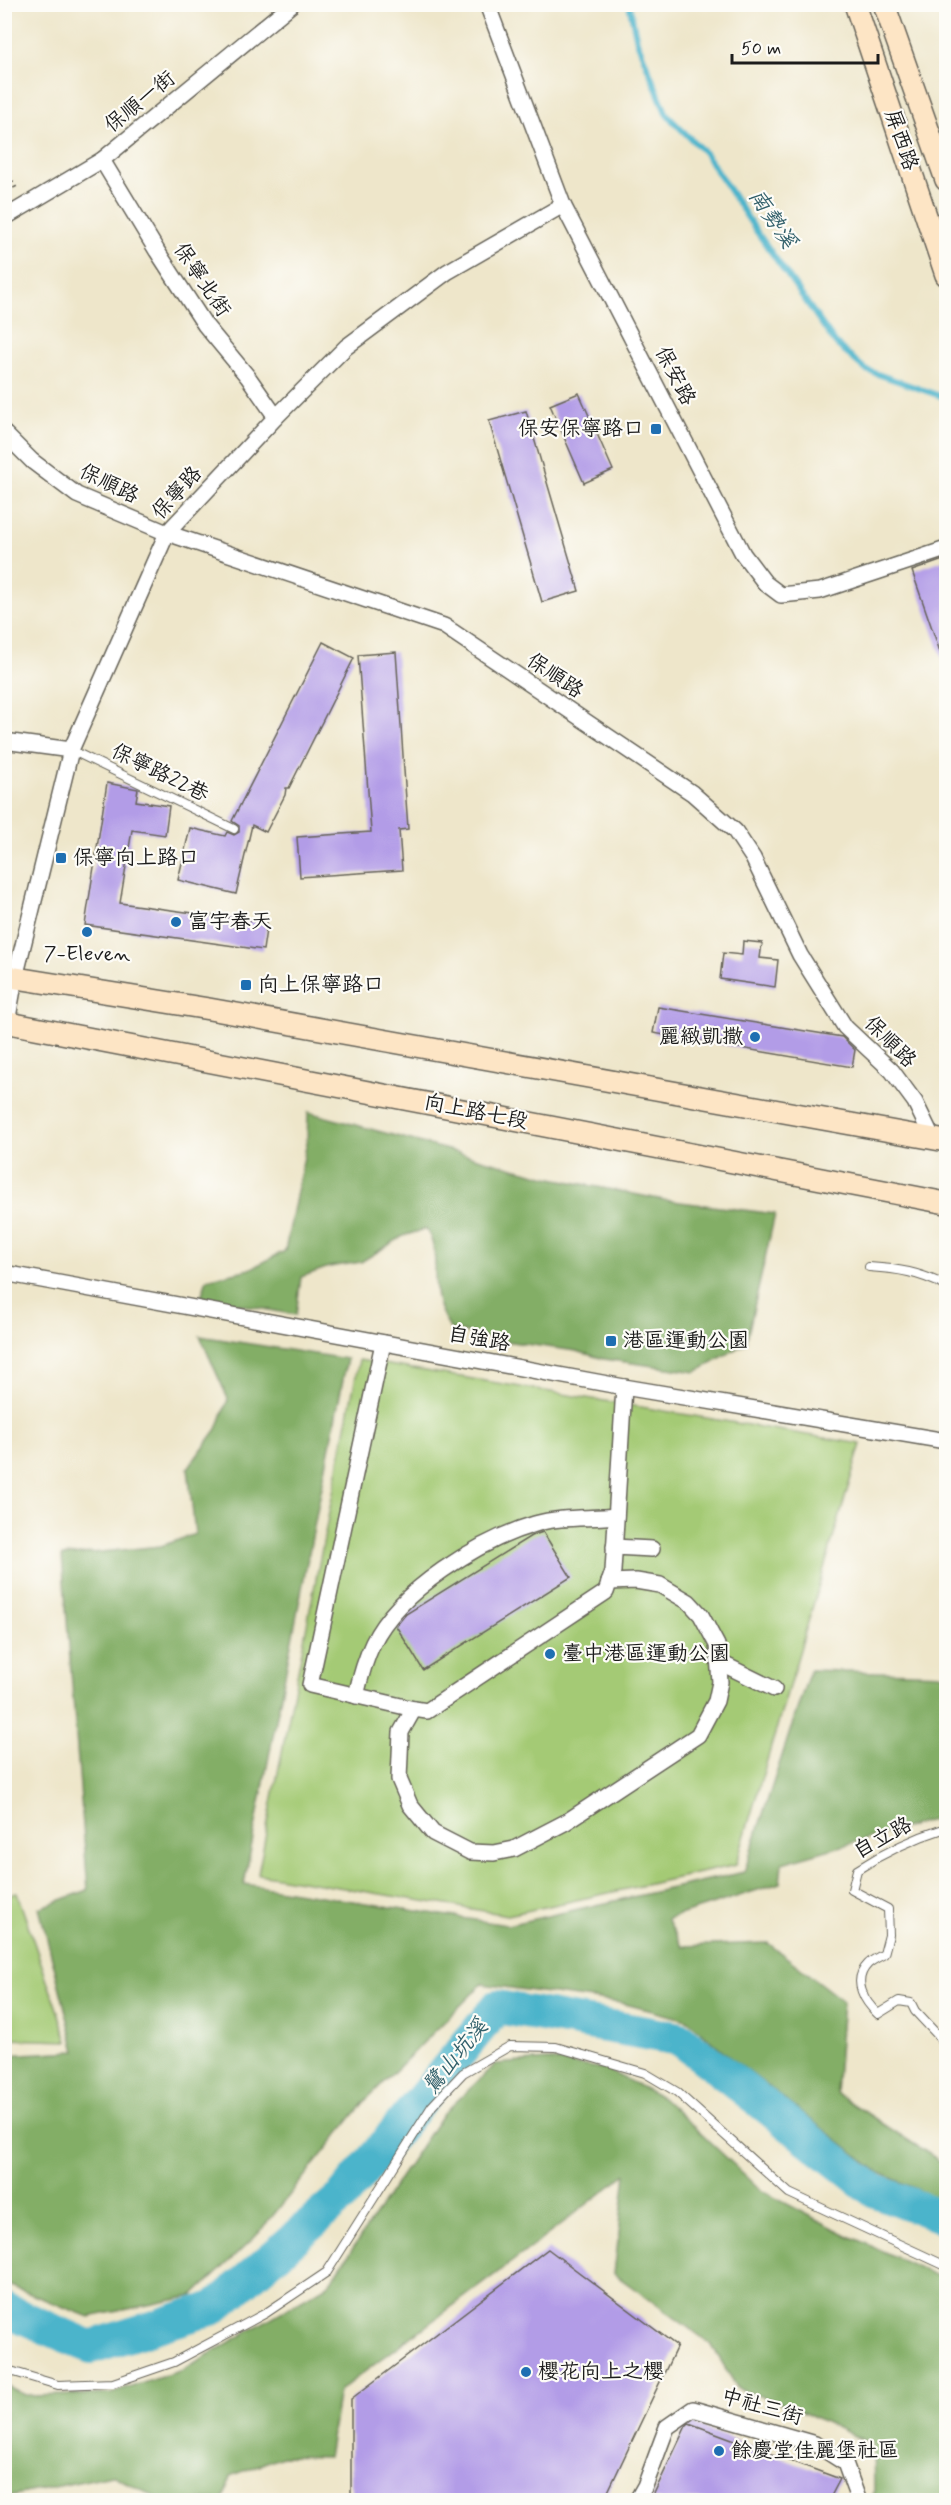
<svg xmlns="http://www.w3.org/2000/svg" width="951" height="2505" viewBox="0 0 951 2505" font-family="Mynerve,'LXGW WenKai TC',sans-serif">
  <style>
    .green { fill: #a4ca75; stroke: #607348; stroke-width: 1.5 }
    .forest { fill: #83ae66; stroke: #506541; stroke-width: 1.5 }
    .lines { fill: none; stroke-linecap: round; stroke-linejoin: round }
    .stream { stroke: #4cb4cb; stroke-width: 6 }
    .river { stroke: #4cb4cb; stroke-width: 34 }
    .building { fill: #b29ce7 }
    .lane-casing { stroke: #666359; stroke-width: 10 }
    .street-casing { stroke: #666359; stroke-width: 18 }
    .secondary-casing { stroke: #666359; stroke-width: 24 }
    .path { stroke: #666359; stroke-width: 4; stroke-dasharray: 1.5 4.5; stroke-linecap: butt }
    .lane { stroke: #fff; stroke-width: 8 }
    .street { stroke: #fff; stroke-width: 15 }
    .secondary { stroke: #fde5c5; stroke-width: 21 }
    .poi-dot { fill: #1f6fb2; stroke: #fdfcf7; stroke-width: 2 }
    .labels { text-anchor: middle; dominant-baseline: central; stroke-width: 4.5; stroke-linejoin: round; paint-order: stroke }
    .street-label { font-size: 21px; fill: #1c1c1c; stroke: #fdfcf7 }
    .poi-label { font-size: 21px; fill: #1c1c1c; stroke: #fdfcf7; text-anchor: start }
    .water-label { font-size: 22px; font-style: italic; fill: #32606b; stroke: #fdfcf7 }
  </style>
  <rect width="100%" height="100%" fill="#fdfcf7"/>
  <filter id="ink" filterUnits="userSpaceOnUse"><feTurbulence type="fractalNoise" baseFrequency=".0167" numOctaves="2"/><feDisplacementMap in="SourceGraphic" scale="12" xChannelSelector="R" yChannelSelector="G"/><feConvolveMatrix kernelMatrix="1 2 1 2 8 2 1 2 1" color-interpolation-filters="sRGB"/></filter>
  <filter id="wash" filterUnits="userSpaceOnUse"><feTurbulence type="fractalNoise" baseFrequency=".008" numOctaves="4" result="noise"/><feDisplacementMap in="SourceGraphic" scale="24" xChannelSelector="R" yChannelSelector="G"/><feGaussianBlur stdDeviation="1.35" result="paint"/><feColorMatrix in="noise" values="0 0 0 0 0 0 0 0 0 0 0 0 0 0 0 0 0 1.4 0 .05"/><feComposite in="paint" operator="in"/></filter>
  <g filter="url(#wash)">
    <rect width="100%" height="100%" fill="#eee6ca"/>
    <g class="green">
      <polygon points="359,1360 861,1444 736,1865 508,1915 258,1874"/>
      <polygon points="17,1893 68,2041 5,2039 5,1895"/>
    </g>
    <g class="forest">
      <path d="M308,1112l239,65 117,23 111,14 -29,129 -50,29 -92,-13 -28,-8 -79,-11 -47,-11c-4,-8 -10,-18 -12,-26 -7,-26 3,-51 -12,-74l-23,7 -42,26 -32,5 -28,10 -5,38 -95,-18 6,-18 43,-10 35,-18 22,-109z"/>
      <polygon points="200,1336 347,1359 244,1884 507,1925 744,1872 810,1670 946,1674 946,1816 782,1863 780,1883 667,1919 682,1946 768,1943 843,2001 836,2093 946,2165 946,2202 880,2173 735,2061 687,2020 621,2003 482,1984 365,2101 259,2233 193,2296 89,2317 5,2284 5,2055 76,2051 39,1908 88,1890 62,1556 161,1546 195,1534 188,1468 217,1429 228,1399"/>
      <polygon points="548,2060 605,2069 662,2097 762,2191 847,2235 946,2280 946,2500 870,2500 874,2490 873,2445 794,2407 738,2389 711,2344 614,2274 626,2174 537,2243 339,2391 328,2457 282,2456 231,2476 223,2500 161,2500 112,2475 5,2497 5,2386 28,2396 110,2394 182,2370 329,2284 441,2116 496,2064"/>
    </g>
    <g class="lines">
      <polyline class="stream" points="629,4 637,41 667,115 705,153 757,232 836,344 866,370 946,398"/>
      <polyline class="river" points="4,2309 91,2347 214,2308 341,2198 497,2007 680,2039 873,2190 946,2218"/>
    </g>
    <g id="blocks">
      <g class="building">
        <polygon points="579,393 613,470 584,483 550,405"/>
        <polygon points="526,411 579,591 542,602 489,421"/>
        <polygon points="946,559 946,662 944,663 912,571"/>
        <polygon points="323,642 354,658 289,788 286,788 285,795 266,832 252,825 236,894 178,880 190,828 225,836 227,832 234,835 239,832 239,826 232,821"/>
        <polygon points="396,652 408,829 399,830 402,870 300,877 297,837 371,832 358,655"/>
        <polygon points="107,783 138,789 136,801 169,806 165,835 132,830 120,903 267,923 263,950 85,925"/>
        <polygon points="743,941 762,943 760,958 778,960 775,987 720,979 723,953 742,955"/>
        <polygon points="658,1007 842,1037 855,1050 852,1067 653,1033"/>
        <polygon points="543,1532 571,1577 423,1670 396,1626 406,1614 531,1536"/>
        <polygon points="548,2249 677,2346 604,2500 351,2500 351,2399"/>
        <polygon points="689,2423 840,2479 829,2500 651,2500 686,2426"/>
      </g>
    </g>
  </g>
  <g filter="url(#ink)">
    <use href="#blocks" fill-opacity="0" stroke="#666359" stroke-width="1.5"/>
    <g class="lines">
      <g class="lane-casing">
        <g id="lane">
          <polyline points="71,750 234,829"/>
          <path d="M869,1267c30,2 50,5 77,19"/>
          <path d="M946,1828c-32,10 -60,23 -89,42l-5,20 36,19 1,26 -5,19c-5,3 -12,6 -16,10 -17,17 -3,38 10,50l21,-13 12,2 4,8 31,33"/>
          <polyline points="4,2369 58,2385 113,2383 174,2362 266,2313 327,2272 432,2106 463,2073 510,2046 556,2047 645,2073 677,2092 789,2193 946,2266"/>
        </g>
      </g>
      <g class="street-casing">
        <g id="street">
          <polyline points="487,4 563,205 743,554 765,583 781,595 820,591 946,549"/>
          <polyline points="102,160 157,251 205,325 248,377 276,417"/>
          <polyline points="4,218 102,160 292,4"/>
          <polyline points="4,433 32,461 77,495 167,533 444,626 692,793 735,831 753,858 800,955 845,1027 892,1071 915,1102 933,1139"/>
          <polyline points="4,741 71,750"/>
          <polyline points="7,1023 15,978 71,750 167,533 276,417 346,347 447,272 563,205"/>
          <polyline points="4,1273 624,1387 946,1441"/>
          <polyline points="383,1343 310,1685 414,1709 427,1711 606,1592 613,1571 624,1387"/>
          <polyline points="614,1547 652,1549"/>
          <polyline points="719,1662 774,1689"/>
          <path d="M356,1696c4,-18 9,-36 17,-53 25,-52 107,-103 162,-119 26,-8 54,-5 81,-8"/>
          <polyline points="414,1709 401,1732 399,1779 410,1805 433,1833 470,1852 494,1853 514,1849 566,1822 698,1735 716,1701 720,1682 717,1645 701,1615 689,1602 660,1585 636,1581 609,1582"/>
          <polyline points="637,2500 645,2486 667,2427 693,2409 815,2444 845,2463 857,2496 855,2500"/>
        </g>
      </g>
      <g class="secondary-casing">
        <g id="secondary">
          <polyline points="855,4 946,275"/>
          <polyline points="884,4 946,180"/>
          <polyline points="4,976 209,1009 946,1141"/>
          <polyline points="4,1022 946,1203"/>
        </g>
      </g>
      <polyline class="path" points="4,165 17,191"/>
      <use href="#lane" class="lane"/>
      <use href="#street" class="street"/>
      <use href="#secondary" class="secondary"/>
    </g>
  </g>
  <g class="poi-dot">
    <rect x="650" y="423" width="12" height="12" rx="3"/>
    <rect x="55" y="852" width="12" height="12" rx="3"/>
    <circle cx="176" cy="922" r="6"/>
    <circle cx="87" cy="932" r="6"/>
    <rect x="240" y="979" width="12" height="12" rx="3"/>
    <circle cx="755" cy="1037" r="6"/>
    <rect x="605" y="1335" width="12" height="12" rx="3"/>
    <circle cx="550" cy="1654" r="6"/>
    <circle cx="526" cy="2372" r="6"/>
    <circle cx="719" cy="2451" r="6"/>
  </g>
  <g class="labels">
    <g class="street-label">
      <text transform="translate(140 102) rotate(-39)">保順一街</text>
      <text transform="translate(901 140) rotate(71)">屏西路</text>
      <text transform="translate(202 280) rotate(56)">保寧北街</text>
      <text transform="translate(675 376) rotate(63)">保安路</text>
      <text transform="translate(109 484) rotate(26)">保順路</text>
      <text transform="translate(177 493) rotate(-48)">保寧路</text>
      <text transform="translate(555 676) rotate(34)">保順路</text>
      <text transform="translate(160 773) rotate(26)">保寧路22巷</text>
      <text transform="translate(890 1042) rotate(45)">保順路</text>
      <text transform="translate(476 1112) rotate(11)">向上路七段</text>
      <text transform="translate(479 1339) rotate(10)">自強路</text>
      <text transform="translate(883 1838) rotate(-29)">自立路</text>
      <text transform="translate(762 2407) rotate(16)">中社三街</text>
    </g>
    <g class="poi-label">
      <text x="644" y="429" text-anchor="end">保安保寧路口</text>
      <text x="73" y="858">保寧向上路口</text>
      <text x="188" y="922">富宇春天</text>
      <text x="87" y="954" text-anchor="middle">7-Eleven</text>
      <text x="258" y="985">向上保寧路口</text>
      <text x="743" y="1037" text-anchor="end">麗緻凱撒</text>
      <text x="623" y="1341">港區運動公園</text>
      <text x="562" y="1654">臺中港區運動公園</text>
      <text x="538" y="2372">櫻花向上之櫻</text>
      <text x="731" y="2451">餘慶堂佳麗堡社區</text>
    </g>
    <g class="water-label">
      <text transform="translate(772 219) rotate(56)">南勢溪</text>
      <text transform="translate(456 2057) rotate(-51)">鷺山坑溪</text>
    </g>
  </g>
  <rect width="951" height="2505" fill="none" stroke="#fdfcf7" stroke-width="24"/>
  <path d="M732 54v9h146v-9" fill="none" stroke="#1c1c1c" stroke-width="3"/>
  <text x="741" y="54" font-size="18" fill="#1c1c1c" stroke="#fdfcf7" stroke-width="4.5" paint-order="stroke">50 m</text>
</svg>
